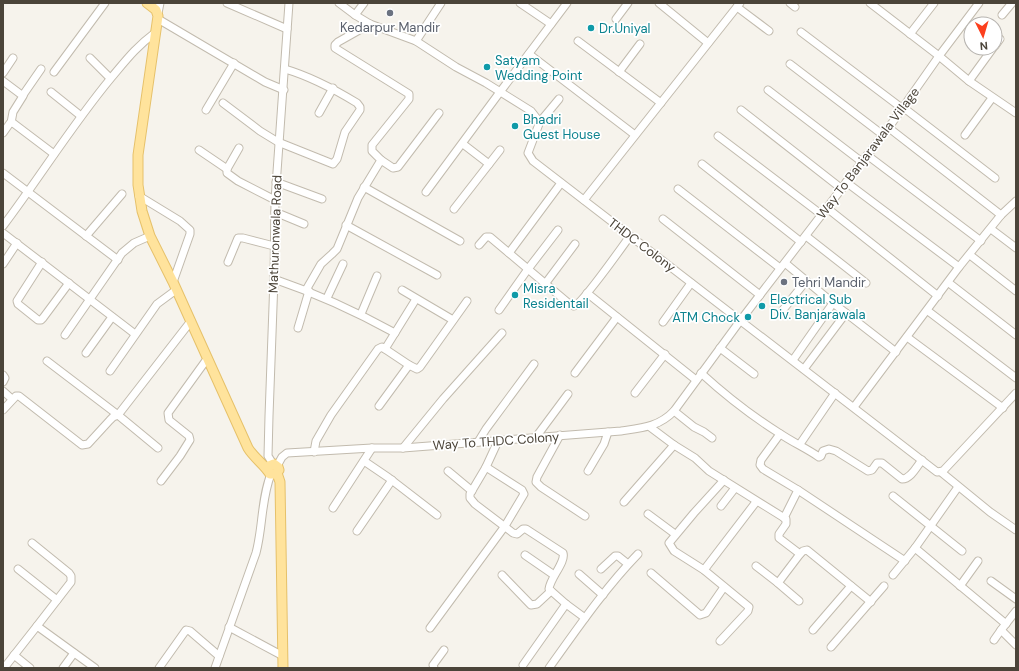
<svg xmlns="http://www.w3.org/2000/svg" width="1019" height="671" viewBox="0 0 1019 671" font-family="'DM Sans',sans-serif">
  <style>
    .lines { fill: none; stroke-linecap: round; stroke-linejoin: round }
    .minor-casing { stroke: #c2bbae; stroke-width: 9 }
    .major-casing { stroke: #e6c16a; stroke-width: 11 }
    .minor { stroke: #fff; stroke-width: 7 }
    .major { stroke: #ffe39c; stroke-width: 9 }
    .worship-dot { fill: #6b7280; stroke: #fff; stroke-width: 1.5 }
    .culture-dot { fill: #0f9aa8; stroke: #fff; stroke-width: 1.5 }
    .labels { text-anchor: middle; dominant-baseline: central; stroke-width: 3.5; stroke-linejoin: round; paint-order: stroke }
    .worship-label { font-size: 13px; fill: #5b616d; stroke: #fff }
    .culture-label { font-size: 13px; fill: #0d838f; stroke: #fff; text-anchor: start }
    .street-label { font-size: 13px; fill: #4b4439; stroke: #fff }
  </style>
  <rect width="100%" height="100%" fill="#f6f3ec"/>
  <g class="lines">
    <g class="minor-casing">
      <g id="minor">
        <polyline points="227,3 287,29"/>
        <polyline points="339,3 355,15 370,24 416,41 456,67 486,83 531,111 538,120 539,124 528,153 533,161 937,472 943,471 1016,393"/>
        <polyline points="520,3 551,24"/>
        <polyline points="659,3 708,43"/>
        <polyline points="790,3 795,7"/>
        <polyline points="870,3 939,56 969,81 1016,113"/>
        <polyline points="737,7 769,31"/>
        <polyline points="158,13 160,3"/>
        <polyline points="355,15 364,3"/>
        <polyline points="1002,15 1012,3"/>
        <polyline points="158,19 265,82 284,90"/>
        <polyline points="616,19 628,3"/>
        <polyline points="801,32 903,109"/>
        <polyline points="910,34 934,3"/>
        <polyline points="416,41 441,3"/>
        <polyline points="578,41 661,103"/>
        <polyline points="995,46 1000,39"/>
        <polyline points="529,54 635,135"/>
        <polyline points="90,58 110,78"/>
        <polyline points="790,64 883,135"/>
        <polyline points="54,72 105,3"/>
        <polyline points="619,72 640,44"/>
        <polyline points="3,73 13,58"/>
        <polyline points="3,81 23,96 13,112 11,123"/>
        <polyline points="969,81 993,48"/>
        <polyline points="768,90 862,162"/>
        <polyline points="51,92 81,116"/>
        <polyline points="23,95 41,69"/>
        <path d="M223,103l37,28 18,11 55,22 4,-5 8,-27 15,-22v-3l-3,-4c-23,-14 -45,-26 -72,-34"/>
        <polyline points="904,108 995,178"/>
        <polyline points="206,110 234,63"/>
        <polyline points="741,110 842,189"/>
        <polyline points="319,113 333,88"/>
        <polyline points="539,123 559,99"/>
        <polyline points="889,128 1001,215"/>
        <polyline points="3,133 10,123 13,123 54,154"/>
        <polyline points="965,135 992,98"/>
        <polyline points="718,136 822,215"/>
        <polyline points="463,144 489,164"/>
        <polyline points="239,148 227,169 227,173 238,181 275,200"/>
        <polyline points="199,150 227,169"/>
        <polyline points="867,155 981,241"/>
        <polyline points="381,160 393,168 398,167 439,113"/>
        <polyline points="702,164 801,242"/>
        <polyline points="3,173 118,260"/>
        <polyline points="276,182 322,199"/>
        <polyline points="846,182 959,267"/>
        <polyline points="364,187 460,241"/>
        <polyline points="678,189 780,268"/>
        <polyline points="426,192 500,92 567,3"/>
        <polyline points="139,196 180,221 190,230 190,234 173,282"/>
        <polyline points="584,200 740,3"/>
        <polyline points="827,208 938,296"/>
        <polyline points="454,209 500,150"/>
        <polyline points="275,212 304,224"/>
        <polyline points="663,219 760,295"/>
        <polyline points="346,225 437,275"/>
        <path d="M3,226c37,-49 69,-101 108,-148 16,-19 25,-31 45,-46"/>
        <polyline points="991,229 1016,248"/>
        <polyline points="3,233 135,334"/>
        <polyline points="86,236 122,194"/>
        <polyline points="806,236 866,283"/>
        <path d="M479,245l7,-8h4l77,65 7,4c8,-2 48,-59 56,-70"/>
        <polyline points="509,253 561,183"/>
        <polyline points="970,255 1016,291"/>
        <polyline points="42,262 17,301 18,304 38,320 41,320 43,318 69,283"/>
        <polyline points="228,262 238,238 243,238 274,246"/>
        <polyline points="785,263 833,303 896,352"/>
        <polyline points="3,264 17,243"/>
        <path d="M274,279c44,15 81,32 121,54"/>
        <polyline points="949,283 1016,335"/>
        <polyline points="545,284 575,244"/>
        <polyline points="306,290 321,264 332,254 337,249 358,198 381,160 372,151 372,145 409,99 409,94 335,48 335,45 338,42 370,24"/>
        <polyline points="402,290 453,320"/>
        <polyline points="587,293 696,380"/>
        <polyline points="327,298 343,264"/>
        <polyline points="499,310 528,269 558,230"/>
        <polyline points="782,311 806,281"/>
        <polyline points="928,311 1016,378"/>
        <polyline points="361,314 377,276"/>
        <polyline points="663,322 691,283"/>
        <polyline points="298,328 309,291"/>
        <polyline points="65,335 122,253 134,243 150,236"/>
        <polyline points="907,337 1003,408"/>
        <polyline points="720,348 754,374"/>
        <polyline points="86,353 112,317"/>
        <polyline points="793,360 833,303"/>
        <polyline points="47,361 118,415 158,448"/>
        <polyline points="409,365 417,369 420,367 467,301"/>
        <polyline points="804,369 846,313"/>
        <polyline points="110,371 157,304 176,290"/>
        <polyline points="575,373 617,317"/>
        <path d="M701,373c24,22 51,43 78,60 13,9 27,15 40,24l2,-1 2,-5 6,-2 7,2 32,20 4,-1 5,-7h5l20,16c9,0 15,-13 20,-19"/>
        <polyline points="3,375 5,378 3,382"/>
        <polyline points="3,391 12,399"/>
        <polyline points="635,393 665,354"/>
        <polyline points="379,406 409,365 385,349"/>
        <polyline points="854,407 959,267 1001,215 1016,201"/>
        <polyline points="3,410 16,396 19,396 82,445 88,444 110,420 113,417 118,415 191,321"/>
        <polyline points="674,411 694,427 704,432 712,438"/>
        <polyline points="650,427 674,445 695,458 709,471 786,519 786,524 779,534 779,538 800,554"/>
        <polyline points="780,434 761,460 760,465 763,469 798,490 784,518"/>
        <polyline points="560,435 537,477 536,482 541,487 585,516"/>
        <polyline points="536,437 568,394"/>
        <path d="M498,441l-12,26 -16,27v4l5,6 38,29 4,1 6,-5h3l37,24c3,9 -13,25 -14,36l17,15 19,14"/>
        <polyline points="478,442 486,429 534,364"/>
        <polyline points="800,444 835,393"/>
        <polyline points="403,448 443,399 502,333"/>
        <polyline points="314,452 316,441 331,415 378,349 382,347 385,349 416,299"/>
        <polyline points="364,461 389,478 437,515"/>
        <polyline points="273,464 268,456 269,416 274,279 275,200 289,3"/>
        <path d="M277,466l5,-9 5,-4 85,-5h31l218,-17c20,-3 38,-4 53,-20l66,-90 152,-198 47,-67 40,-53"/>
        <polyline points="448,471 472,491"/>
        <polyline points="588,471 604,444 608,432"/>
        <polyline points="941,472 990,512 1016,530"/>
        <polyline points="161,481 180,456 190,440 189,436 169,420 168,413 207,359"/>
        <polyline points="798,490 905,561"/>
        <polyline points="893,496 962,551"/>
        <polyline points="624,502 674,445"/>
        <polyline points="721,506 735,488"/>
        <polyline points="333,508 372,448"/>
        <polyline points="648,514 675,534"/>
        <polyline points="357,531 392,480"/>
        <polyline points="32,543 69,573 71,576 71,582 37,626"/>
        <polyline points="915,548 1006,624"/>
        <polyline points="525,555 554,575"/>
        <polyline points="756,566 778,583"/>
        <polyline points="18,569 57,600"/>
        <polyline points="601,569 615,556 618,556 628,564"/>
        <polyline points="704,570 756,502"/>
        <polyline points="651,573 700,615 706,613 724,587"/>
        <polyline points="579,574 603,595"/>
        <polyline points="502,575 531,605 537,604 551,591"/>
        <polyline points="893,575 915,548 958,487"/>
        <polyline points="991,581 1016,599"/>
        <polyline points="960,586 978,561"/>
        <polyline points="799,601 778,583 800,554 803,551 807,550 871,602"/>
        <polyline points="1016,611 1001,630 1016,645"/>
        <polyline points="229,627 283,656"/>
        <polyline points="430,628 505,526 524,494 522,490 486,467"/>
        <polyline points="813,630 851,586"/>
        <polyline points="994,640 1001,630"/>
        <polyline points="720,641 748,611 749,607 704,570 674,551 669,543 694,513 724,480"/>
        <polyline points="831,647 884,586"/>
        <polyline points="14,655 30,668"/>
        <polyline points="523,665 566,604"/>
        <polyline points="4,668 37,626 95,668"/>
        <polyline points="63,668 74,653"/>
        <polyline points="159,668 186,630 190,631 219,656"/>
        <path d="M215,668l41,-115c7,-26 5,-54 15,-79"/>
        <polyline points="434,668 433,665 444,650"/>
        <path d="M549,668c28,-39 56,-80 89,-114"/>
      </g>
    </g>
    <g class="major-casing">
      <g id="major">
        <path d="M147,3l9,7 2,6 -20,139v30l4,26 8,25 23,46 75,166c6,10 16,16 22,26h5l4,-4 -1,-3 -4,-3 -5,2 -1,3"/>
        <polyline points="277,473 280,482 283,668"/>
      </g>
    </g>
    <use href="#minor" class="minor"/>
    <use href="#major" class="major"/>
  </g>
  <g class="worship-dot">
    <circle cx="390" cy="13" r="4"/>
    <circle cx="784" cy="282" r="4"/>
  </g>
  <g class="culture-dot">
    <circle cx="591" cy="28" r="4"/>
    <circle cx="487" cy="67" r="4"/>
    <circle cx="515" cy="126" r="4"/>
    <circle cx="515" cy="295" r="4"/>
    <circle cx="762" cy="306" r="4"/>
    <circle cx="748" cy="317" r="4"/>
  </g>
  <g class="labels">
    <g class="worship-label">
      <text x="390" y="27">Kedarpur Mandir</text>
      <text x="792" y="282" text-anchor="start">Tehri Mandir</text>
    </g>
    <g class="culture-label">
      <text x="599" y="28">Dr.Uniyal</text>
      <text x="495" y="60">Satyam<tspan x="495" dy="15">Wedding Point</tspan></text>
      <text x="523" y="119">Bhadri<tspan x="523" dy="15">Guest House</tspan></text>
      <text x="523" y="288">Misra<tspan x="523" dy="15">Residentail</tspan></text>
      <text x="770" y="299">Electrical Sub<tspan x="770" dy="15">Div. Banjarawala</tspan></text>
      <text x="740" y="317" text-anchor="end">ATM Chock</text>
    </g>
    <g class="street-label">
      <text transform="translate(868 153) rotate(-53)">Way To Banjarawala Village</text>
      <text transform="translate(275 234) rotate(-88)">Mathuronwala Road</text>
      <text transform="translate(642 245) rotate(37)">THDC Colony</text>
      <text transform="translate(496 441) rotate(-4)">Way To THDC Colony</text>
    </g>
  </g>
  <rect width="1019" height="671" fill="none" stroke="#4b4439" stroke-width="8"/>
  <g transform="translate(983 36) rotate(175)"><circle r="19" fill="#ffffff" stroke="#b7b4b0"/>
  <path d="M0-3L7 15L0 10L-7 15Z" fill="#fc3f1d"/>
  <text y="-6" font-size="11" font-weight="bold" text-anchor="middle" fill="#4b4439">N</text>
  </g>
</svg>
